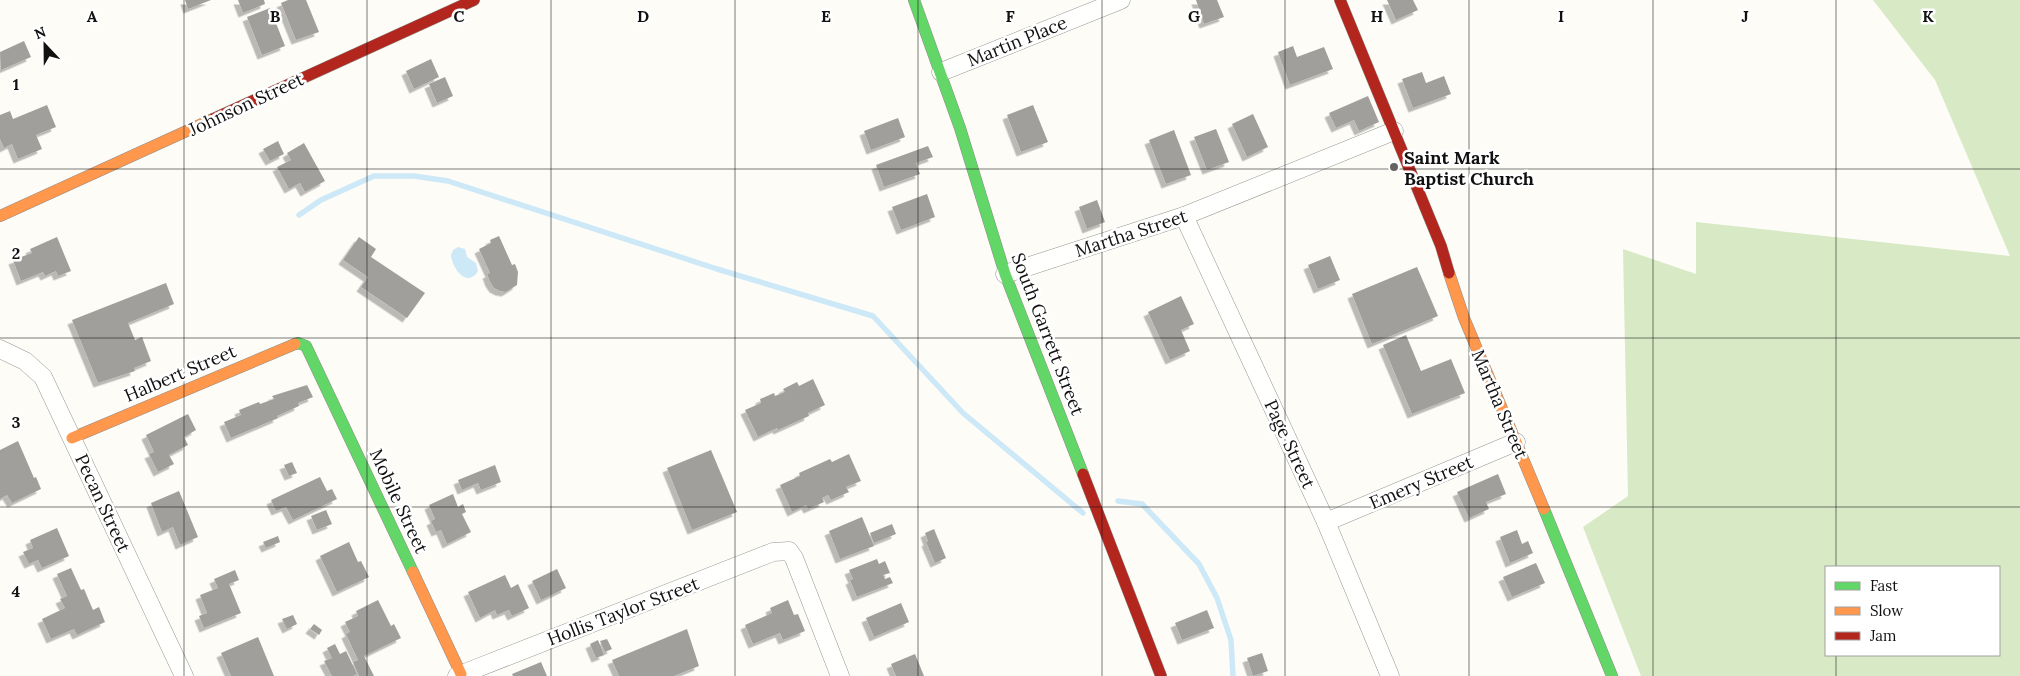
<svg xmlns="http://www.w3.org/2000/svg" width="2020" height="676" viewBox="0 0 2020 676" font-family="Lora,serif">
  <style>
    .forest { fill: #d8eac5; fill-rule: evenodd }
    .water { fill: #cde8f7 }
    .lines { fill: none; stroke-linecap: round; stroke-linejoin: round }
    .stream { stroke: #cde8f7; stroke-width: 5.5 }
    .building { fill: #a19f9c; filter: url(#shadow) }
    .street-casing { stroke: #979795; stroke-width: 19 }
    .fast-casing { stroke: #8e8d8b; stroke-width: 12 }
    .slow-casing { stroke: #8e8d8b; stroke-width: 12 }
    .jam-casing { stroke: #8e8d8b; stroke-width: 12 }
    .street { stroke: #fffffe; stroke-width: 18 }
    .fast { stroke: #63d668; stroke-width: 11 }
    .slow { stroke: #ff974d; stroke-width: 11 }
    .jam { stroke: #b3261e; stroke-width: 11 }
    .grid { fill: none; stroke: #111; stroke-width: 1; stroke-opacity: 0.55 }
    .poi-dot { fill: #646362; stroke: #fff; stroke-width: 2 }
    .labels { text-anchor: middle; dominant-baseline: central; stroke-width: 5; stroke-linejoin: round; paint-order: stroke }
    .street-label { font-size: 18px; fill: #111; stroke: #fff }
    .poi-label { font-size: 18px; font-weight: bold; fill: #111; stroke: #fff; text-anchor: start }
    .grid-label { font-size: 16px; text-anchor: middle; font-weight: bold; fill: #111; stroke: #fff; stroke-width: 5; stroke-linejoin: round; paint-order: stroke }
  </style>
  <defs>
    <filter id="shadow"><feDropShadow dx="-4.5" dy="4.5" stdDeviation="0" flood-color="#0004"/></filter>
  </defs>
  <rect width="100%" height="100%" fill="#fdfcf7"/>
  <path class="forest" d="M1873,0h147v676h-379l-58,-149 45,-31 -5,-247 73,25v-52l314,34 -75,-176zM1826,567h173v88h-173z"/>
  <path class="water" d="M458,247l7,2 2,8 9,6 2,8c-11,18 -26,-3 -27,-16l2,-5z"/>
  <g class="lines">
    <g class="stream">
      <polyline points="299,215 321,200 374,176 414,176 448,181 717,269 873,316 963,413 1083,513"/>
      <polyline points="1118,501 1142,504 1199,564 1217,598 1231,640 1233,676"/>
    </g>
  </g>
  <g class="building">
    <polygon points="185,0 211,0 188,9"/>
    <polygon points="238,0 264,0 265,4 243,13"/>
    <polygon points="288,0 306,0 319,32 296,40 281,3"/>
    <polygon points="1196,0 1217,0 1224,17 1204,24"/>
    <polygon points="1387,0 1413,0 1418,10 1396,20"/>
    <polygon points="270,8 285,46 262,55 247,17"/>
    <polygon points="24,41 31,57 1,70 0,52"/>
    <polygon points="1293,46 1297,57 1324,47 1333,69 1290,85 1278,52"/>
    <polygon points="431,59 439,77 414,89 406,71"/>
    <polygon points="1422,72 1426,83 1444,76 1451,94 1413,108 1402,79"/>
    <polygon points="445,77 453,96 437,103 429,84"/>
    <polygon points="1368,96 1379,122 1359,131 1354,120 1336,128 1329,113"/>
    <polygon points="47,105 56,127 36,135 42,149 18,159 12,144 4,148 0,139 0,115 10,111 13,119"/>
    <polygon points="1033,105 1048,142 1021,152 1007,115"/>
    <polygon points="1253,114 1268,147 1247,157 1232,124"/>
    <polygon points="898,118 905,137 871,150 864,131"/>
    <polygon points="1216,129 1229,162 1207,170 1194,137"/>
    <polygon points="1174,130 1191,175 1166,184 1149,140"/>
    <polygon points="278,141 284,154 270,161 263,149"/>
    <polygon points="304,143 325,181 305,192 300,183 289,189 277,167 291,160 287,153"/>
    <polygon points="928,146 933,157 916,163 920,174 884,187 876,165"/>
    <polygon points="927,194 935,217 901,230 892,207"/>
    <polygon points="1097,200 1105,222 1087,229 1079,207"/>
    <polygon points="499,236 512,265 515,264 518,272 517,285 506,292 500,291 494,288 490,282 487,274 490,273 479,249 491,243 490,240"/>
    <polygon points="57,237 71,271 58,276 56,271 45,276 43,272 21,281 13,260 32,253 30,249"/>
    <polygon points="359,237 376,249 371,257 425,293 407,318 361,287 368,277 343,260"/>
    <polygon points="1330,256 1340,280 1318,289 1308,265"/>
    <polygon points="1417,267 1438,316 1372,344 1352,294"/>
    <polygon points="166,283 174,304 128,323 135,340 142,337 151,361 134,368 135,371 98,383 72,320"/>
    <polygon points="1181,296 1194,324 1181,330 1190,351 1170,360 1148,312"/>
    <polygon points="1406,335 1421,371 1451,359 1465,393 1412,414 1383,345"/>
    <polygon points="813,379 825,405 808,413 809,416 778,430 777,428 758,437 745,410 761,403 760,399 774,393 775,396 785,392 783,389 797,382 799,386"/>
    <polygon points="307,385 313,397 298,403 299,406 277,416 278,418 231,438 224,422 241,415 239,410 259,402 260,404 274,399 272,396"/>
    <polygon points="188,414 196,430 184,437 188,445 169,455 174,464 158,472 149,454 154,452 146,435"/>
    <polygon points="18,441 34,478 36,477 41,489 12,503 7,495 0,499 0,450"/>
    <polygon points="711,450 737,512 692,530 667,468"/>
    <polygon points="849,454 861,481 846,487 849,492 831,500 828,495 822,498 824,502 808,509 806,505 792,512 780,485 800,476 799,473 830,459 832,462"/>
    <polygon points="292,462 297,473 289,476 284,465"/>
    <polygon points="495,465 501,482 481,490 478,483 462,490 458,480"/>
    <polygon points="1498,474 1506,494 1486,502 1489,509 1469,518 1457,492"/>
    <polygon points="320,477 327,491 332,489 337,499 293,520 286,507 276,511 271,500"/>
    <polygon points="179,491 198,537 180,545 173,527 162,532 151,503"/>
    <polygon points="453,494 458,507 463,504 466,512 462,514 471,532 447,544 441,530 436,532 431,521 435,519 429,505"/>
    <polygon points="326,510 332,524 317,530 311,516"/>
    <polygon points="862,517 874,546 840,559 829,531"/>
    <polygon points="892,524 896,534 874,543 870,533"/>
    <polygon points="57,528 69,556 42,568 38,560 29,564 23,552 33,548 30,540"/>
    <polygon points="934,529 946,558 935,563 926,542 928,541 925,533"/>
    <polygon points="1517,530 1522,544 1528,541 1533,553 1510,563 1500,537"/>
    <polygon points="278,536 280,542 266,548 263,542"/>
    <polygon points="349,542 358,562 361,561 369,577 337,592 320,556"/>
    <polygon points="877,559 879,564 885,561 890,573 883,575 885,579 890,577 893,583 857,597 850,580 853,579 849,570"/>
    <polygon points="1536,563 1545,583 1512,597 1503,577"/>
    <polygon points="71,568 81,590 84,589 93,610 99,607 105,622 77,635 74,629 51,639 42,619 65,608 60,599 67,596 57,574"/>
    <polygon points="557,569 566,588 541,600 532,581"/>
    <polygon points="235,570 239,580 229,584 241,613 204,628 199,616 207,613 200,595 218,588 214,579"/>
    <polygon points="505,575 511,588 518,584 529,608 512,616 509,610 497,615 495,610 480,618 468,592"/>
    <polygon points="378,600 391,626 394,624 401,638 364,656 374,676 359,676 353,662 358,660 346,634 350,632 345,622 358,616 356,611"/>
    <polygon points="788,600 794,615 798,614 805,631 783,640 780,633 753,644 745,625 772,613 770,608"/>
    <polygon points="901,603 909,622 874,637 866,618"/>
    <polygon points="1207,610 1214,628 1182,640 1175,623"/>
    <polygon points="293,615 297,624 287,629 282,619"/>
    <polygon points="314,624 322,630 319,635 310,629"/>
    <polygon points="687,629 699,666 674,676 619,676 612,660"/>
    <polygon points="258,637 274,676 231,676 221,653"/>
    <polygon points="607,639 612,649 605,652 600,641"/>
    <polygon points="598,640 604,655 596,658 590,644"/>
    <polygon points="335,644 340,654 346,651 357,674 353,676 332,676 324,661 332,658 327,648"/>
    <polygon points="1262,653 1268,671 1253,676 1247,658"/>
    <polygon points="915,654 924,676 896,676 891,664"/>
    <polygon points="541,662 547,676 513,676 512,674"/>
  </g>
  <g class="lines">
    <g class="street-casing">
      <g id="street">
        <polyline points="941,72 1121,0"/>
        <polyline points="1184,216 1326,522 1390,676"/>
        <polyline points="1005,274 1184,216 1394,131"/>
        <polyline points="0,349 25,361 43,377 184,676"/>
        <polyline points="1326,522 1516,442"/>
        <polyline points="457,676 773,552 789,551 794,558 840,676"/>
      </g>
    </g>
    <g class="fast-casing">
      <g id="fast">
        <polyline points="914,0 960,128 1005,274 1083,474"/>
        <polyline points="295,344 298,343 306,346 413,572"/>
        <polyline points="1544,509 1612,676"/>
      </g>
    </g>
    <g class="slow-casing">
      <g id="slow">
        <polyline points="0,216 213,119"/>
        <polyline points="1449,273 1464,318 1544,509"/>
        <polyline points="72,438 295,344"/>
        <polyline points="413,572 461,674"/>
      </g>
    </g>
    <g class="jam-casing">
      <g id="jam">
        <polyline points="1340,0 1441,246 1449,273"/>
        <polyline points="213,119 474,0"/>
        <polyline points="1083,474 1161,676"/>
      </g>
    </g>
    <use href="#street" class="street"/>
    <use href="#fast" class="fast"/>
    <use href="#slow" class="slow"/>
    <use href="#jam" class="jam"/>
  </g>
  <path class="grid" d="M184,0v676M367,0v676M551,0v676M735,0v676M918,0v676M1102,0v676M1285,0v676M1469,0v676M1653,0v676M1836,0v567M0,169h2020M0,338h2020M0,507h2020M1836,655v21"/>
  <circle class="poi-dot" cx="1394" cy="167" r="5"/>
  <g class="labels">
    <g class="street-label">
      <text transform="translate(1017 41) rotate(-22)">Martin Place</text>
      <text transform="translate(246 104) rotate(-25)">Johnson Street</text>
      <text transform="translate(1131 233) rotate(-18)">Martha Street</text>
      <text transform="translate(1048 334) rotate(69)">South Garrett Street</text>
      <text transform="translate(180 373) rotate(-23)">Halbert Street</text>
      <text transform="translate(1500 404) rotate(67)">Martha Street</text>
      <text transform="translate(1290 444) rotate(65)">Page Street</text>
      <text transform="translate(1421 482) rotate(-23)">Emery Street</text>
      <text transform="translate(399 501) rotate(65)">Mobile Street</text>
      <text transform="translate(103 503) rotate(65)">Pecan Street</text>
      <text transform="translate(623 611) rotate(-21)">Hollis Taylor Street</text>
    </g>
    <g class="poi-label">
      <text x="1404" y="157">Saint Mark<tspan x="1404" dy="21">Baptist Church</tspan></text>
    </g>
  </g>
  <g class="grid-label">
    <text x="92" y="22">A</text>
    <text x="275" y="22">B</text>
    <text x="459" y="22">C</text>
    <text x="643" y="22">D</text>
    <text x="826" y="22">E</text>
    <text x="1010" y="22">F</text>
    <text x="1194" y="22">G</text>
    <text x="1377" y="22">H</text>
    <text x="1561" y="22">I</text>
    <text x="1745" y="22">J</text>
    <text x="1928" y="22">K</text>
    <text x="16" y="90">1</text>
    <text x="16" y="259">2</text>
    <text x="16" y="428">3</text>
    <text x="16" y="597">4</text>
  </g>
  <rect x="1825" y="566" width="175" height="90" fill="#ffffff" stroke="#a0a0a0"/>
  <rect x="1835" y="582" width="25" height="8" fill="#63d668" stroke="#a0a0a0"/>
  <text x="1870" y="591" font-size="15" fill="#111111">Fast</text>
  <rect x="1835" y="607" width="25" height="8" fill="#ff974d" stroke="#a0a0a0"/>
  <text x="1870" y="616" font-size="15" fill="#111111">Slow</text>
  <rect x="1835" y="632" width="25" height="8" fill="#b3261e" stroke="#a0a0a0"/>
  <text x="1870" y="641" font-size="15" fill="#111111">Jam</text>
  <g transform="translate(45 45) rotate(338)" stroke="#ffffff" stroke-width="4" paint-order="stroke">
  <path d="M0-4L9 19L0 12L-9 19Z" fill="#111111"/>
  <text y="-8" font-size="14" font-weight="bold" text-anchor="middle" fill="#111111">N</text>
  </g>
</svg>
